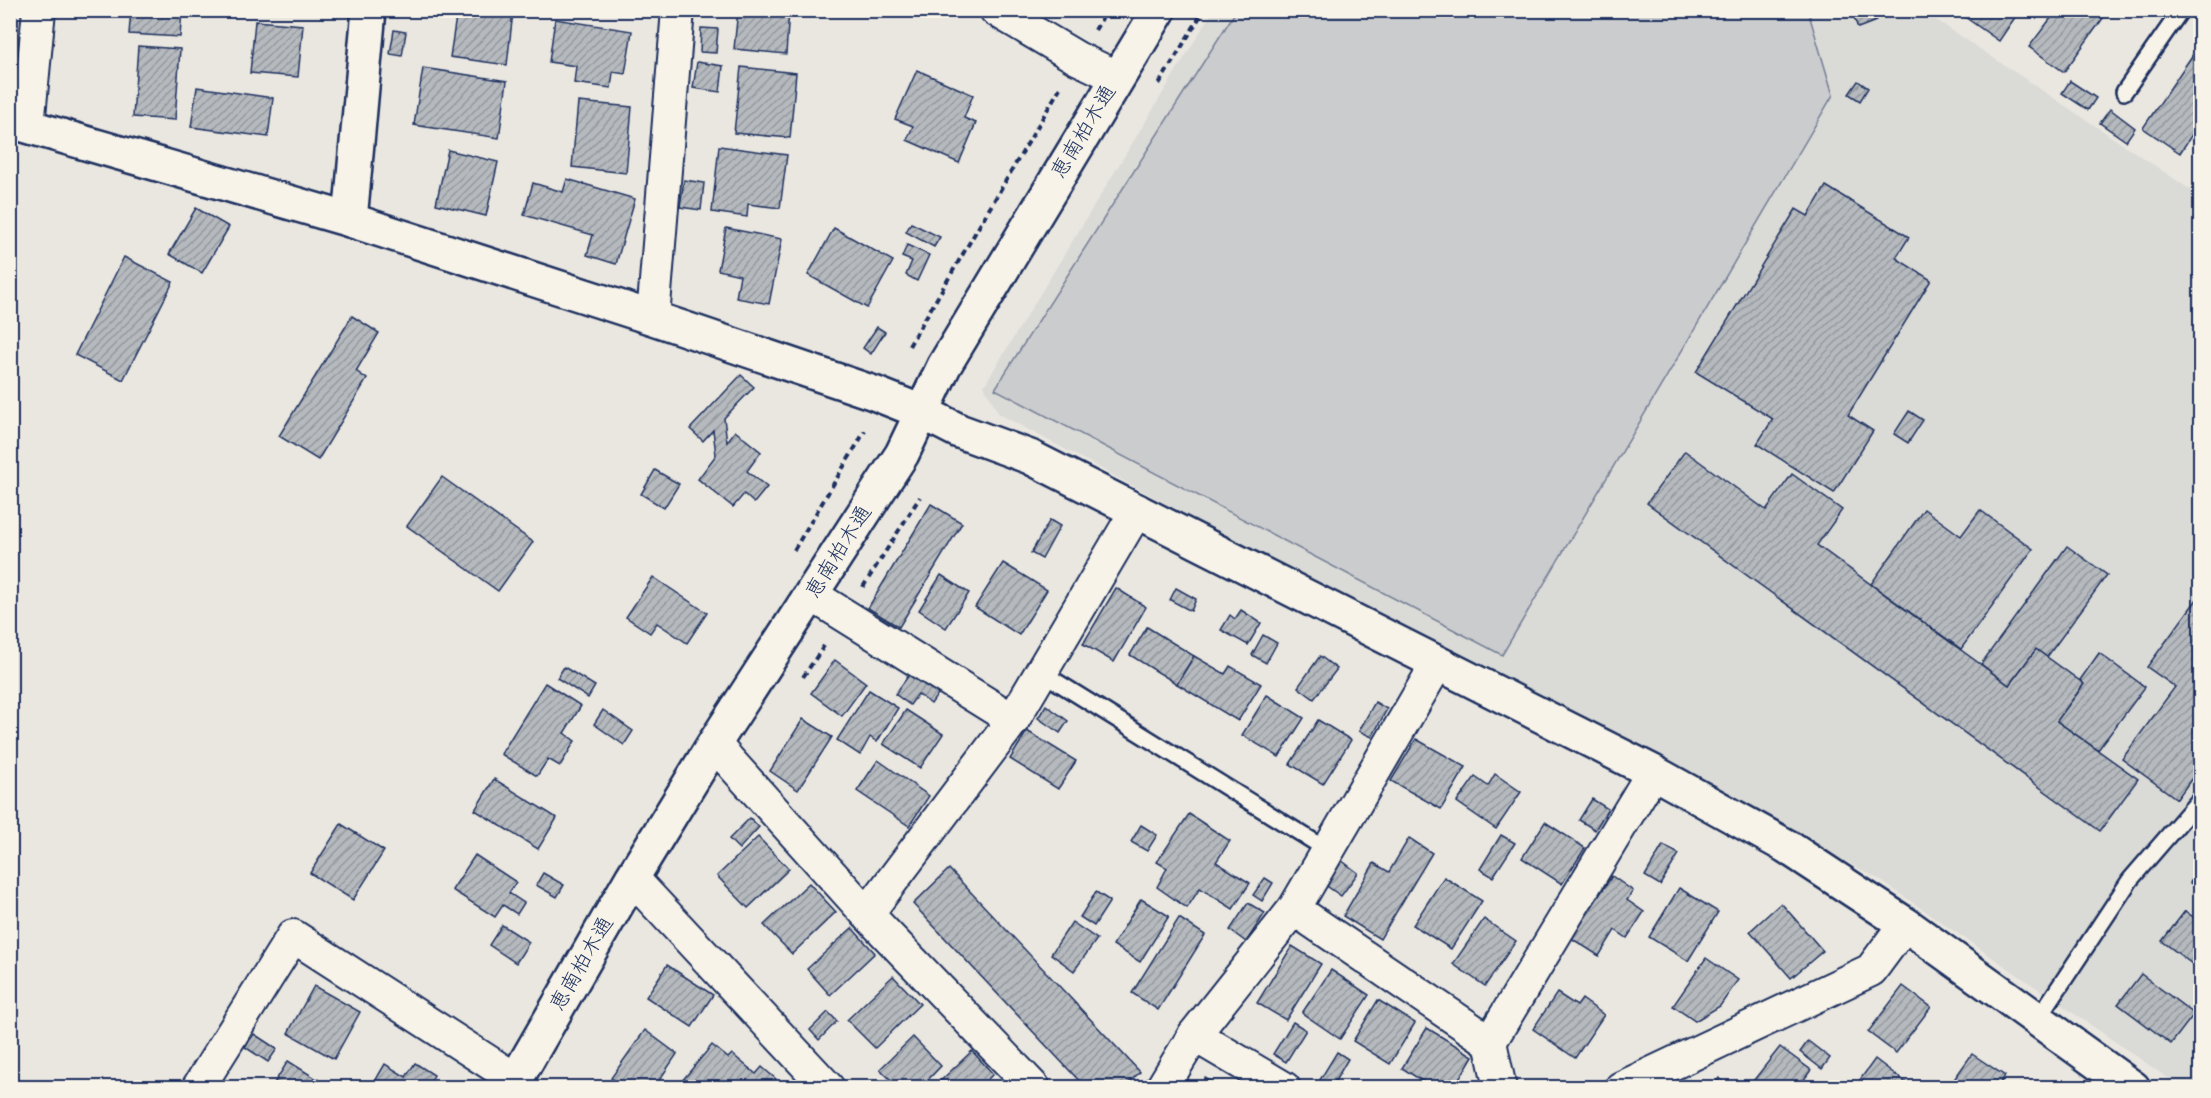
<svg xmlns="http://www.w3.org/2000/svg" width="2211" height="1098" viewBox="0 0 2211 1098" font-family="Mynerve,'Klee One',sans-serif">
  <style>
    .built { fill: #dadad6 }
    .pitch { fill: #cbcccd; stroke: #737e96; stroke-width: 1.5 }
    .building { fill: url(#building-hatch); stroke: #1b2f5e; stroke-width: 1.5 }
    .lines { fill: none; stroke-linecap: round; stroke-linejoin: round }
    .service-casing { stroke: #1b2f5e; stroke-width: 20 }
    .minor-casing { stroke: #1b2f5e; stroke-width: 36 }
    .tertiary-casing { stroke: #1b2f5e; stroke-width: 38 }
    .path { stroke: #1b2f5e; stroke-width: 4; stroke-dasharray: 6 4.5; stroke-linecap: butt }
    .service { stroke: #f7f3e8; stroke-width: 15 }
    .minor { stroke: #f7f3e8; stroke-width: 32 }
    .tertiary { stroke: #f7f3e8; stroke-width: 33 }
    .labels { text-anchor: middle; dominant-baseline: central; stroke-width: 5; stroke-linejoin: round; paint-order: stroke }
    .street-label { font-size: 21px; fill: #1b2f5e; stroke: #f7f3e8 }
  </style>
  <defs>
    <pattern id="building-hatch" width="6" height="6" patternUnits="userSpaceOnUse" patternTransform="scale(1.5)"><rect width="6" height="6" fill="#b6babf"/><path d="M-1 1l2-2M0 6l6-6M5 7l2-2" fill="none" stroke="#93989e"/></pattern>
  </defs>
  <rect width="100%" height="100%" fill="#eae7e0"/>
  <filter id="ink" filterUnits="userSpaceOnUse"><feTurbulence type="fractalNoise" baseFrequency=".0167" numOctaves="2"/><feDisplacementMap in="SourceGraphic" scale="12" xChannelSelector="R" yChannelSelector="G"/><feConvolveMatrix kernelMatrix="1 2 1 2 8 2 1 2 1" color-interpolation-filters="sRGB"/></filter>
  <g filter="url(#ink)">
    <polygon class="built" points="1213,11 1923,11 2200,196 2200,1087 2181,1087 1880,880 1635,746 1429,645 999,414 984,386"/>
    <polygon class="pitch" points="1236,11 1808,11 1833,95 1502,655 995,389"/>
    <g class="building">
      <polygon points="131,10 182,10 180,37 129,34"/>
      <polygon points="457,10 513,12 507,65 450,57"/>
      <polygon points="738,10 789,10 786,54 734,49"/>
      <polygon points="1863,10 1873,10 1876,21 1858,28 1853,15"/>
      <polygon points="1955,10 2020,10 1999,41"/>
      <polygon points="2057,10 2109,10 2064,72 2029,47"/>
      <polygon points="555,19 632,31 625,74 613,72 611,88 574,83 576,66 549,62"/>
      <polygon points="255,21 303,25 298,77 250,73"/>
      <polygon points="701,28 718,29 716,53 700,52"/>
      <polygon points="394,30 406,32 402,56 390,54"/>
      <polygon points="2200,44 2200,122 2180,153 2143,128"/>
      <polygon points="138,46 180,49 175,120 133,117"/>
      <polygon points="697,62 723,66 720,92 693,88"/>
      <polygon points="741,67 796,73 790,138 734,133"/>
      <polygon points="423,68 507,81 499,138 414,125"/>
      <polygon points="917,70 973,95 964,118 976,123 959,163 907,140 913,126 895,119"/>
      <polygon points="1858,81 1868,88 1860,101 1849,94"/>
      <polygon points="2070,81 2096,98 2088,110 2062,93"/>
      <polygon points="197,87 273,98 268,137 191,127"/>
      <polygon points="578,102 632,107 626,173 572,167"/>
      <polygon points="2110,109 2135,128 2126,141 2100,123"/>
      <polygon points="719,146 787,155 780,208 748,204 747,217 712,212"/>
      <polygon points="448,150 498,162 486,216 436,204"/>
      <polygon points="567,179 635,199 616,264 587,255 593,235 524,215 533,183 563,192"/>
      <polygon points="684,180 704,183 701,210 680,207"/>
      <polygon points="1826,186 1909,237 1896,258 1931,280 1848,415 1873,431 1834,493 1757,444 1773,419 1696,372 1796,209 1808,216"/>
      <polygon points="196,208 229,227 202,273 169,254"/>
      <polygon points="911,223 940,237 934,247 906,232"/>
      <polygon points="726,228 782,239 769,304 736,298 740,275 718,270"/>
      <polygon points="834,228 893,261 867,308 808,275"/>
      <polygon points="907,245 929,255 917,281 906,275 912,261 902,257"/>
      <polygon points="124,257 173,282 123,380 75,355"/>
      <polygon points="352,316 379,333 356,371 367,379 318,460 279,436"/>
      <polygon points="877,327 885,332 871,354 863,348"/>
      <polygon points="741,375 754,387 724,418 727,442 735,431 761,452 747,471 767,487 754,503 744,494 733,507 698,479 716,455 713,430 703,441 690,429"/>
      <polygon points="1909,411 1923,420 1908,443 1894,434"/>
      <polygon points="1685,451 1766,510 1792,474 1842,510 1817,545 2009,685 2036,649 2084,684 2057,721 2138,779 2100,831 1647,503"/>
      <polygon points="655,470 679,484 664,508 641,494"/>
      <polygon points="442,477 533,542 498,591 407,526"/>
      <polygon points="931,504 962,523 899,627 868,608"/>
      <polygon points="1924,509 1961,536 1980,510 2033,549 1961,649 1871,584"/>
      <polygon points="1050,520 1060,526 1042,559 1031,553"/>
      <polygon points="2067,546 2107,575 2047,657 2036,649 2009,685 1981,664"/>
      <polygon points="1003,563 1047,590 1019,635 975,607"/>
      <polygon points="941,575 969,593 946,628 919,610"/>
      <polygon points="653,577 707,613 687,643 657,623 650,633 626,617"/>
      <polygon points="1116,588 1146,607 1114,662 1083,644"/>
      <polygon points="1176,588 1196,599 1191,611 1170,600"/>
      <polygon points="2200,595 2200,767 2177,799 2122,759 2175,687 2147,667"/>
      <polygon points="1241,610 1261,623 1248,645 1221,630 1230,615 1235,619"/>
      <polygon points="1147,627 1194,656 1177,684 1130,655"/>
      <polygon points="1263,635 1277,643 1266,663 1252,655"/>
      <polygon points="2099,653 2145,687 2098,750 2057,721 2084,684 2080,680"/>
      <polygon points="1194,656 1225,674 1230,666 1261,684 1238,721 1177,684"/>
      <polygon points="1320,656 1337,669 1314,699 1298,687"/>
      <polygon points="835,660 866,683 842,716 811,693"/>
      <polygon points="564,667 595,686 588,698 557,678"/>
      <polygon points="912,671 940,691 931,704 918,694 910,705 895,694"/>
      <polygon points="545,683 581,706 564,733 575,741 560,766 548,759 537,776 501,754"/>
      <polygon points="869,690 898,708 877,742 870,737 860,755 837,740"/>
      <polygon points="1267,695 1304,718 1279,757 1242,735"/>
      <polygon points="1375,702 1387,709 1372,737 1359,731"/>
      <polygon points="1046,705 1068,721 1060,733 1038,718"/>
      <polygon points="603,710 633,731 624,745 594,724"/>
      <polygon points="906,710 943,734 920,768 883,744"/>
      <polygon points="803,719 832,737 798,790 770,771"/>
      <polygon points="1318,720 1351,740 1323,784 1290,764"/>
      <polygon points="1027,731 1076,761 1058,789 1010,759"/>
      <polygon points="1416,739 1466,767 1441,809 1391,781"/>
      <polygon points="878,760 929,796 909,826 857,791"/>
      <polygon points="1495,774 1521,792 1496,829 1457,802 1475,777 1488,786"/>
      <polygon points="494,779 557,818 538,849 475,810"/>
      <polygon points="1592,799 1608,809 1595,830 1579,820"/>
      <polygon points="1189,814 1230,841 1216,862 1250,883 1233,909 1200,888 1187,908 1157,887 1167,868 1157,862"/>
      <polygon points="750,818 759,827 739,849 729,839"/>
      <polygon points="1545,822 1585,848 1562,884 1522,858"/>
      <polygon points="341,824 384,851 353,900 310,873"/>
      <polygon points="1141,825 1157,835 1147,851 1131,842"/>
      <polygon points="1501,835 1515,843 1493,877 1480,869"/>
      <polygon points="758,837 789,869 748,908 717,876"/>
      <polygon points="1409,838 1432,853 1380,939 1343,916 1374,863 1389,872"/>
      <polygon points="1663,845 1679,854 1660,885 1645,876"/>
      <polygon points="475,855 516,882 509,893 524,903 517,914 503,905 495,917 452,890"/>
      <polygon points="1341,860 1358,873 1341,896 1324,884"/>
      <polygon points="2200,864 2200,888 2190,883"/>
      <polygon points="949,869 1140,1072 1123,1088 1086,1088 913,904"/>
      <polygon points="543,873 564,885 557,897 536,885"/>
      <polygon points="1612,876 1633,891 1627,900 1644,912 1627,938 1615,930 1599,956 1571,938"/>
      <polygon points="1444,877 1482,901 1451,949 1413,925"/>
      <polygon points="1265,878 1273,883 1262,901 1253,895"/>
      <polygon points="809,883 836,912 792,954 764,925"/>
      <polygon points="1679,888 1718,912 1688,961 1649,937"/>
      <polygon points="1096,892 1110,901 1094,926 1080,917"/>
      <polygon points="1141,899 1169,916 1140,962 1113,945"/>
      <polygon points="1248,903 1265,913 1246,942 1230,930"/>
      <polygon points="1781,903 1823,951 1791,978 1750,931"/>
      <polygon points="2185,911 2200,922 2200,970 2162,941"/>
      <polygon points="1179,918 1205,935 1158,1010 1132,993"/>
      <polygon points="1484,919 1516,941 1485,986 1453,964"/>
      <polygon points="1072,922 1097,939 1074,971 1051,954"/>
      <polygon points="502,925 529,942 516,963 489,945"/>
      <polygon points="852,928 875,953 830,995 807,969"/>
      <polygon points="1292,946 1321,964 1286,1020 1257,1003"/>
      <polygon points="1706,958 1738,980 1720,1006 1695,1021 1673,1006"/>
      <polygon points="667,965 713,995 692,1027 646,997"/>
      <polygon points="1331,970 1369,995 1340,1039 1302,1013"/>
      <polygon points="2141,974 2194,1014 2171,1044 2118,1004"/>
      <polygon points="893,976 920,1004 875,1048 847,1020"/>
      <polygon points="314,986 360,1012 334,1059 288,1033"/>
      <polygon points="1903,986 1931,1007 1896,1053 1868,1032"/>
      <polygon points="1557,993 1577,1006 1582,999 1604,1015 1575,1058 1533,1029"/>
      <polygon points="1378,1000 1415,1023 1390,1064 1353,1041"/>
      <polygon points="828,1012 837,1021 819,1040 810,1030"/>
      <polygon points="1293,1022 1306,1030 1286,1062 1273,1054"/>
      <polygon points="1427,1028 1473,1056 1454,1088 1433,1088 1402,1068"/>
      <polygon points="645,1030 677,1054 654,1088 624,1088 611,1078"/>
      <polygon points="254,1034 277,1049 268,1062 245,1047"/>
      <polygon points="913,1037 941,1066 920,1088 899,1088 880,1069"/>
      <polygon points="1808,1041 1830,1058 1822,1069 1800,1052"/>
      <polygon points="712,1045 728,1058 732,1054 756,1074 762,1067 776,1079 769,1088 676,1088"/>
      <polygon points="1780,1047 1811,1070 1798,1088 1753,1088 1750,1085"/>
      <polygon points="972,1051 993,1074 979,1088 933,1088"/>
      <polygon points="1337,1052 1348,1059 1331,1088 1324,1088 1318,1083"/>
      <polygon points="1972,1054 2005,1076 1997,1088 1948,1088"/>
      <polygon points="1875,1059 1913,1088 1854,1088"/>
      <polygon points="288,1061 320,1081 316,1088 271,1088"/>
      <polygon points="415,1063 434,1075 427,1088 371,1088 385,1064 406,1077"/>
      <polygon points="1205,1078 1221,1088 1199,1088"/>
      <polygon points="1719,1078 1732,1088 1712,1088"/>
    </g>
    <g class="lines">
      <g class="service-casing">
        <g id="service">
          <polyline points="2124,92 2181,10"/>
          <polyline points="1041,672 1329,851"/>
          <polyline points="2038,1019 2130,880 2200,799"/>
        </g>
      </g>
      <g class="minor-casing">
        <g id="minor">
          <polyline points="996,10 1077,58 1117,77"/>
          <polyline points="28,126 39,10"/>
          <polyline points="653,318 678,10"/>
          <polyline points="812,595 1013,720"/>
          <polyline points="714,744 867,914 1034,1088"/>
          <polyline points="632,878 828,1088"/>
          <polyline points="1294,909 1490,1042"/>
          <polyline points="867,914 1013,720 1137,510"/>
          <polyline points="1194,1035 1284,1088"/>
          <polyline points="198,1088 293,936 515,1079"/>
          <polyline points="1162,1088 1194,1035 1294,909 1437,664"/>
          <polyline points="1500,1088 1490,1042 1653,772"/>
          <polyline points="1621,1088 1871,970 1905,924"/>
        </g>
      </g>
      <g class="tertiary-casing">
        <g id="tertiary">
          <polyline points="10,121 350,220 653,318 874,393 922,412 959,431 1030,457 1653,772 1786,846 1905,924 2133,1088"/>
          <polyline points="350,220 369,10"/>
          <polyline points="511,1088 632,878 714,744 902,454 944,366 1159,10"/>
        </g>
      </g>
      <g class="path">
        <polyline points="1095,30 1107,10"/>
        <polyline points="1159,84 1204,10"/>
        <polyline points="909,346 1060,88"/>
        <polyline points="794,550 865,431"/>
        <polyline points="863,587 920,497"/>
        <polyline points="803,677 826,643"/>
      </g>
      <use href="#service" class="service"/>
      <use href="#minor" class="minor"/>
      <use href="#tertiary" class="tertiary"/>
    </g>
  </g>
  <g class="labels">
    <g class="street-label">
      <text transform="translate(1084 132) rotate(-59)">恵南柏木通</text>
      <text transform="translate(839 552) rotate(-58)">恵南柏木通</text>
      <text transform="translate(582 964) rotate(-60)">恵南柏木通</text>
    </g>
  </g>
  <rect width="2211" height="1098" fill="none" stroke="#f7f3e8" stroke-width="36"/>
  <rect x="18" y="18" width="2175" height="1062" fill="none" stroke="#1b2f5e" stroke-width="2" filter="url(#ink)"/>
</svg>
